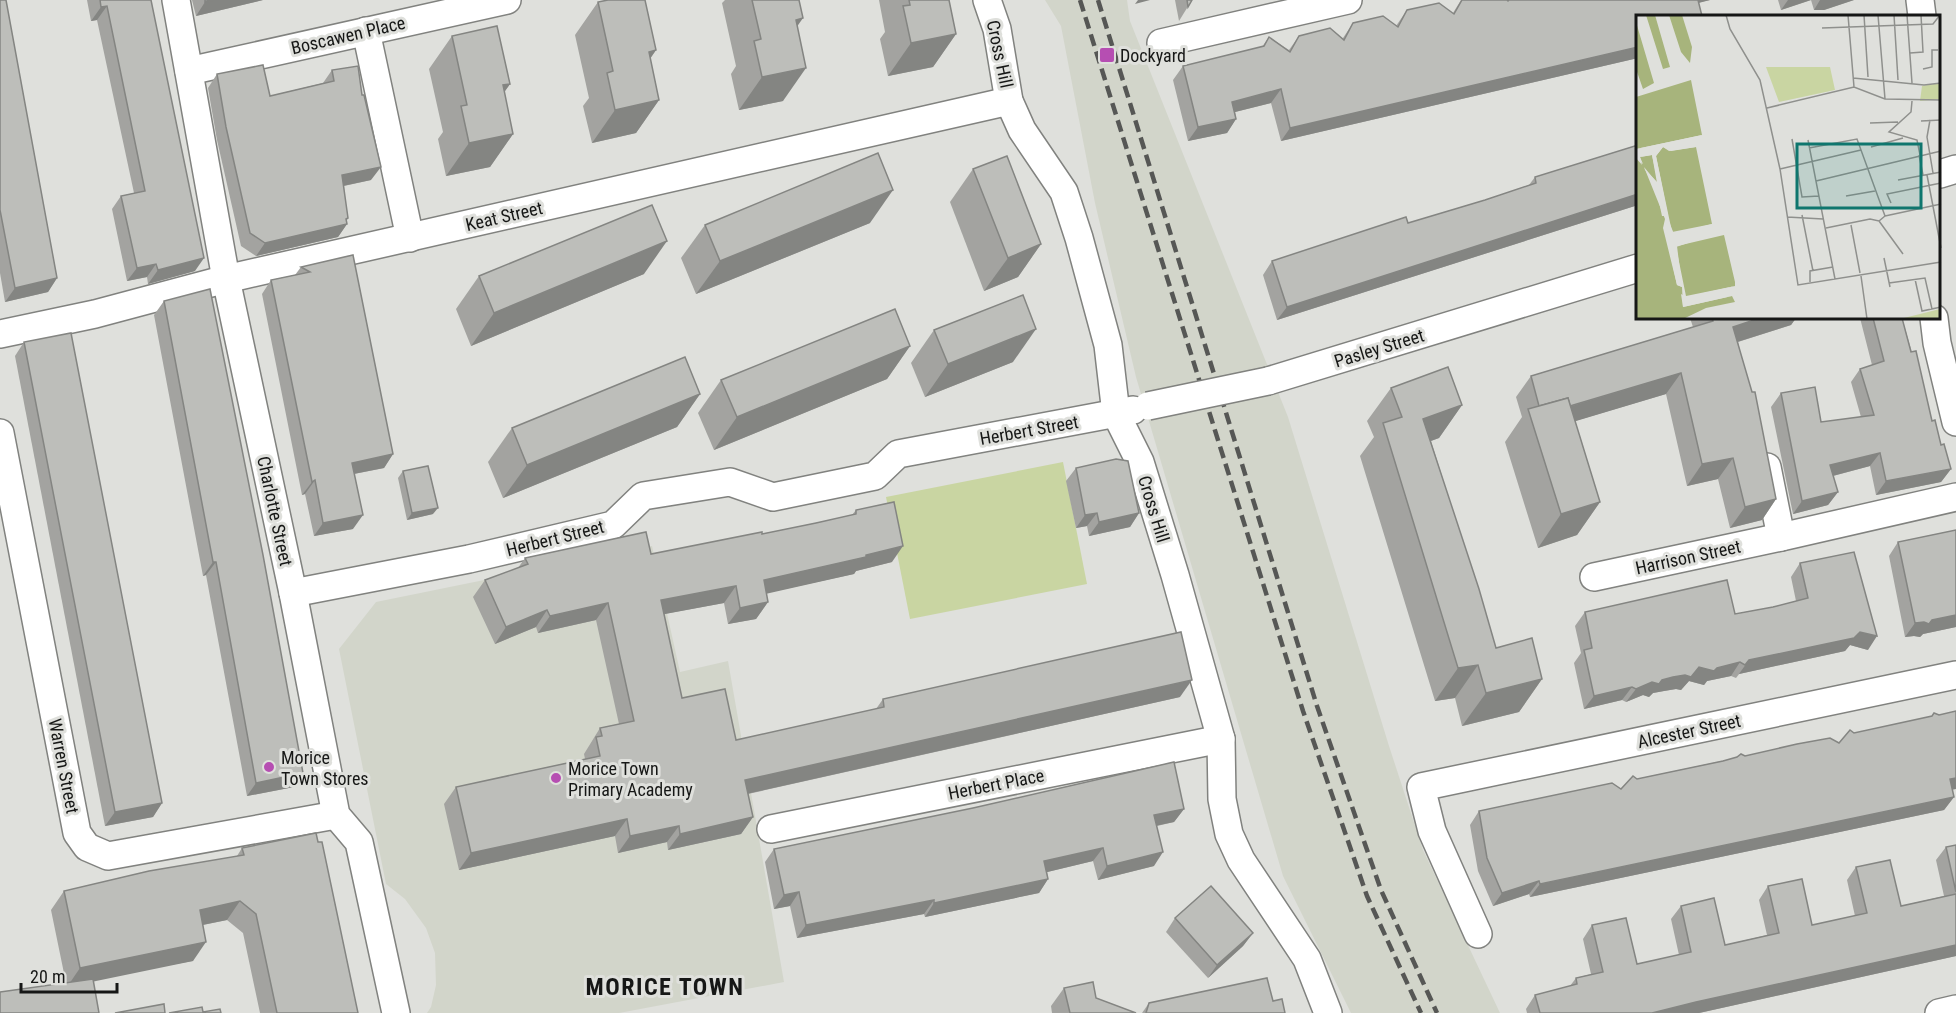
<svg xmlns="http://www.w3.org/2000/svg" width="1956" height="1013" viewBox="0 0 1956 1013" font-family="'Roboto Condensed',sans-serif">
  <style>
    .built { fill: #d2d5ca }
    .green { fill: #c9d5a2 }
    .lines { fill: none; stroke-linecap: round; stroke-linejoin: round }
    .minor-casing { stroke: #81827f; stroke-width: 30 }
    .minor { stroke: #fff; stroke-width: 27 }
    .rail { stroke: #565755; stroke-width: 4.5; stroke-dasharray: 12 6; stroke-linecap: butt }
    .minor-bridge-casing { stroke: #81827f; stroke-width: 30; stroke-linecap: butt }
    .minor-bridge { stroke: #fff; stroke-width: 27 }
    .wall { fill: #a3a3a0 }
    .shaded-wall { fill: #848582 }
    .building { fill: #bdbeba; stroke: #848582; stroke-width: 1.5 }
    .poi-dot { fill: #b64eb2; stroke: #dfe0dc; stroke-width: 2 }
    .labels { text-anchor: middle; dominant-baseline: central; stroke-width: 6; stroke-linejoin: round; paint-order: stroke }
    .street-label { font-size: 18px; fill: #161716; stroke: #dfe0dc }
    .poi-label { font-size: 18px; fill: #161716; stroke: #dfe0dc; text-anchor: start }
    .district-label { font-size: 24px; font-weight: bold; letter-spacing: 1.5px; fill: #161716; stroke: #dfe0dc }
    .inset-road { fill: none; stroke: #8f908d; stroke-width: 1.5 }
    .view { fill: #0f766e; fill-opacity: 0.15; stroke: #0f766e; stroke-width: 3 }
    .inset-edge { fill: none; stroke: #161716; stroke-width: 3 }
  </style>
  <rect width="100%" height="100%" fill="#dfe0dc"/>
  <g class="built">
    <polygon points="1045,0 1127,0 1130,21 1288,417 1389,746 1423,850 1500,1013 1351,1013 1283,876 1136,377 1095,203 1061,26"/>
    <polygon points="652,546 680,672 728,661 784,982 619,1013 427,1013 431,1007 436,985 435,953 426,928 405,899 386,884 339,649 376,602"/>
  </g>
  <polygon class="green" points="1063,462 1087,584 910,619 886,497"/>
  <g class="lines">
    <g class="minor-casing">
      <g id="minor">
        <polyline points="176,0 226,279 293,593 336,815 359,842 396,1013"/>
        <polyline points="987,0 997,29 1009,101 1022,130 1064,192 1079,238 1108,345 1116,414 1140,462 1175,575 1221,739 1222,799 1229,834 1241,860 1307,959 1328,1013"/>
        <polyline points="1920,0 1922,16"/>
        <polyline points="366,31 410,238"/>
        <polyline points="1161,43 1348,0"/>
        <polyline points="189,71 507,0"/>
        <polyline points="1940,174 1956,169"/>
        <polyline points="1934,318 1937,343 1956,422"/>
        <polyline points="0,334 95,314 226,279 1009,101"/>
        <polyline points="1268,381 1638,268"/>
        <polyline points="0,433 77,833 87,847 108,856 336,815"/>
        <polyline points="1767,467 1781,537"/>
        <polyline points="1594,577 1781,537 1956,497"/>
        <polyline points="293,593 469,559 613,525 643,496 730,482 773,497 875,476 898,454 1133,410"/>
        <polyline points="771,829 1221,739"/>
        <polyline points="1478,934 1432,831 1421,787 1956,675"/>
        <polyline points="1939,1013 1956,1009"/>
      </g>
    </g>
    <use href="#minor" class="minor"/>
    <g class="rail">
      <polyline points="1080,0 1303,711 1367,896 1421,1013"/>
      <polyline points="1098,0 1317,706 1381,890 1437,1013"/>
    </g>
    <g class="minor-bridge-casing">
      <polyline id="minor-bridge" points="1148,406 1268,381"/>
    </g>
    <use href="#minor-bridge" class="minor-bridge"/>
  </g>
  <g class="wall">
    <polygon points="0,0 57,278 48,292 5,302 0,273"/>
    <polygon points="87,0 151,0 195,271 148,284 147,277 127,281 112,209 121,196 134,193 97,20 91,21"/>
    <polygon points="192,0 263,0 196,16"/>
    <polygon points="725,0 799,0 797,26 783,101 739,110 731,74 736,66 722,3"/>
    <polygon points="879,0 949,0 956,34 933,67 888,76 880,39 885,32"/>
    <polygon points="1175,0 1192,0 1179,21"/>
    <polygon points="1461,0 1710,0 1638,16 1638,58 1281,141 1271,103 1235,112 1236,119 1227,133 1188,141 1173,80 1183,66 1262,47 1269,37 1289,50 1299,36 1343,38 1353,23 1396,26 1407,10 1453,13"/>
    <polygon points="1778,0 1854,0 1824,10 1814,10 1811,0 1781,10"/>
    <polygon points="598,2 656,50 650,59 659,100 636,133 592,143 583,106 589,98 575,35"/>
    <polygon points="452,36 510,84 504,92 513,134 490,167 446,176 438,139 443,132 429,69"/>
    <polygon points="332,70 371,180 344,186 347,224 338,237 256,256 241,246 217,140 208,88 217,74 270,96 323,83"/>
    <polygon points="1638,145 1638,205 1277,320 1263,275 1272,261 1408,223 1485,200 1529,185 1535,177"/>
    <polygon points="973,169 1041,244 1018,277 984,291 950,202"/>
    <polygon points="870,223 696,294 681,258 705,225"/>
    <polygon points="353,255 393,454 384,468 354,474 353,529 314,536 305,494 302,495 262,294 271,280 295,275 301,267"/>
    <polygon points="644,274 471,346 456,309 479,276"/>
    <polygon points="164,301 294,787 247,796 206,575 203,576 154,315"/>
    <polygon points="1690,318 1796,318 1791,325 1738,342 1776,499 1762,520 1730,528 1718,479 1687,486 1666,394 1575,421 1600,502 1577,535 1538,548 1505,442 1522,417 1516,397 1531,376 1693,327"/>
    <polygon points="1860,318 1902,318 1932,421 1951,469 1941,482 1876,495 1870,466 1833,476 1838,492 1828,505 1793,514 1771,407 1781,393 1821,422 1861,417 1851,382 1860,369 1872,365"/>
    <polygon points="934,330 1013,362 925,397 911,363"/>
    <polygon points="24,342 162,803 153,817 105,826 15,356"/>
    <polygon points="910,346 887,379 714,450 698,413 721,380"/>
    <polygon points="1391,388 1462,405 1439,438 1431,441 1496,648 1542,679 1519,712 1462,726 1455,698 1435,701 1360,456 1374,437 1367,421"/>
    <polygon points="700,394 677,427 503,498 488,462 512,428"/>
    <polygon points="1076,468 1139,513 1130,527 1089,536 1087,526 1076,528 1066,481"/>
    <polygon points="403,471 433,514 407,520 398,478"/>
    <polygon points="856,510 892,562 856,571 854,574 766,593 768,602 756,619 728,624 724,603 664,614 682,698 736,740 876,709 883,699 1180,697 748,794 753,817 741,834 668,850 667,842 618,853 615,836 459,870 444,804 456,787 585,759 584,754 600,728 619,724 596,620 538,633 536,627 495,644 473,597 485,580 518,568 525,558 651,554 762,534 816,523 852,515"/>
    <polygon points="1956,530 1956,627 1923,634 1920,637 1914,636 1905,637 1889,556 1898,542"/>
    <polygon points="1800,563 1868,650 1850,645 1845,651 1739,674 1736,678 1731,676 1707,681 1704,685 1689,681 1681,690 1676,689 1664,691 1653,693 1649,697 1643,695 1626,702 1622,700 1584,709 1574,663 1581,653 1575,626 1585,612 1735,614 1773,607 1796,601 1791,577"/>
    <polygon points="1839,743 1952,790 1954,797 1944,810 1530,897 1529,894 1493,906 1478,871 1470,825 1479,811 1621,789 1637,779 1745,756"/>
    <polygon points="1184,809 1174,822 1157,826 1154,866 1098,880 1093,861 1047,872 1048,879 1039,893 925,917 924,914 797,938 790,906 774,909 765,862 774,849"/>
    <polygon points="1956,845 1956,956 1699,1013 1527,1013 1526,1009 1535,995 1570,986 1576,978 1591,974 1583,939 1592,925 1637,964 1679,955 1671,919 1681,906 1725,945 1767,935 1759,900 1768,886 1812,925 1855,916 1847,880 1856,867 1901,906 1944,896 1936,860 1946,847"/>
    <polygon points="242,848 358,1013 260,1013 243,933 227,920 203,925 193,961 66,983 51,910 64,891 237,856"/>
    <polygon points="1175,918 1253,933 1243,946 1208,978 1166,932"/>
    <polygon points="1064,988 1096,998 1136,1013 1052,1013 1051,1006"/>
    <polygon points="1273,1001 1285,1013 1142,1013 1149,1003"/>
  </g>
  <g class="shaded-wall">
    <polygon points="215,0 263,0 196,16 205,2"/>
    <polygon points="1138,0 1150,0 1135,4"/>
    <polygon points="1691,0 1710,0 1687,6"/>
    <polygon points="1788,0 1811,0 1781,10"/>
    <polygon points="1820,0 1854,0 1824,10 1814,10"/>
    <polygon points="107,6 97,20 91,21 101,7"/>
    <polygon points="803,18 780,51 796,20"/>
    <polygon points="956,34 933,67 888,76 911,43"/>
    <polygon points="1638,47 1638,58 1281,141 1290,128"/>
    <polygon points="656,50 633,83 649,52"/>
    <polygon points="806,68 783,101 739,110 762,77"/>
    <polygon points="510,84 487,117 503,85"/>
    <polygon points="1281,89 1271,103 1223,115 1232,102"/>
    <polygon points="659,100 636,133 592,143 615,110"/>
    <polygon points="1236,119 1227,133 1188,141 1198,127"/>
    <polygon points="513,134 490,167 446,176 469,143"/>
    <polygon points="381,167 371,180 333,188 342,175"/>
    <polygon points="893,190 870,223 696,294 720,261"/>
    <polygon points="1638,194 1638,205 1277,320 1287,307"/>
    <polygon points="348,218 344,225 347,224 338,237 256,256 265,243"/>
    <polygon points="667,241 644,274 471,346 494,313"/>
    <polygon points="1041,244 1018,277 984,291 1008,258"/>
    <polygon points="204,258 195,271 148,284 158,270"/>
    <polygon points="156,264 147,277 127,281 137,268"/>
    <polygon points="57,278 48,292 5,302 15,288"/>
    <polygon points="1760,318 1796,318 1791,325 1718,348 1733,327"/>
    <polygon points="1036,329 1013,362 925,397 948,364"/>
    <polygon points="910,346 887,379 714,450 737,417"/>
    <polygon points="1681,373 1666,394 1536,433 1542,415"/>
    <polygon points="700,394 677,427 503,498 527,465"/>
    <polygon points="1462,405 1439,438 1400,452 1423,419"/>
    <polygon points="1880,453 1870,466 1821,479 1830,465"/>
    <polygon points="393,454 384,468 343,476 352,463"/>
    <polygon points="1733,458 1718,479 1687,486 1702,464"/>
    <polygon points="1951,469 1941,482 1876,495 1886,481"/>
    <polygon points="315,480 305,494 302,495 312,482"/>
    <polygon points="1838,492 1828,505 1793,514 1802,501"/>
    <polygon points="1776,499 1762,520 1730,528 1745,507"/>
    <polygon points="1600,502 1577,535 1538,548 1561,514"/>
    <polygon points="438,508 433,514 407,520 412,513"/>
    <polygon points="1097,513 1087,526 1076,528 1085,515"/>
    <polygon points="1139,513 1130,527 1089,536 1099,522"/>
    <polygon points="363,515 353,529 314,536 323,523"/>
    <polygon points="903,546 892,562 856,571 854,574 752,597 764,580"/>
    <polygon points="213,562 216,562 206,575 203,576"/>
    <polygon points="736,586 724,603 649,617 661,600"/>
    <polygon points="768,602 756,619 728,624 740,608"/>
    <polygon points="608,603 596,620 538,633 550,616"/>
    <polygon points="547,610 536,627 495,644 506,627"/>
    <polygon points="1956,615 1956,627 1923,634 1920,637 1914,636 1905,637 1915,623"/>
    <polygon points="1860,632 1877,636 1868,650 1850,645 1845,651 1739,674 1736,678 1749,660"/>
    <polygon points="1740,662 1731,676 1707,681 1704,685 1689,681 1681,690 1676,689 1664,691 1653,693 1649,697 1643,695 1626,702 1636,689 1652,682 1662,680 1699,667"/>
    <polygon points="1478,665 1455,698 1435,701 1458,668"/>
    <polygon points="1542,679 1519,712 1462,726 1486,693"/>
    <polygon points="1192,680 1180,697 733,797 745,780"/>
    <polygon points="1632,687 1622,700 1584,709 1594,696"/>
    <polygon points="303,773 294,787 247,796 256,783"/>
    <polygon points="1956,778 1956,789 1941,792 1950,779"/>
    <polygon points="1954,797 1944,810 1530,897 1540,884"/>
    <polygon points="162,803 153,817 105,826 115,812"/>
    <polygon points="1184,809 1174,822 1145,828 1154,815"/>
    <polygon points="753,817 741,834 668,850 680,834"/>
    <polygon points="627,819 615,836 459,870 471,853"/>
    <polygon points="679,826 667,842 618,853 630,836"/>
    <polygon points="1103,848 1093,861 1035,875 1044,861"/>
    <polygon points="1163,852 1154,866 1098,880 1107,866"/>
    <polygon points="1048,879 1039,893 925,917 934,903"/>
    <polygon points="1539,881 1529,894 1493,906 1502,893"/>
    <polygon points="799,892 790,906 774,909 784,895"/>
    <polygon points="934,900 924,914 797,938 806,925"/>
    <polygon points="240,901 227,920 187,928 200,910"/>
    <polygon points="1253,933 1243,946 1208,978 1217,965"/>
    <polygon points="206,942 193,961 67,987 80,968"/>
    <polygon points="1956,945 1956,956 1699,1013 1652,1013 1696,1002"/>
  </g>
  <g class="building">
    <polygon points="0,0 6,0 57,278 15,288 0,210"/>
    <polygon points="100,0 151,0 204,258 158,270 156,264 137,268 121,196 145,191 107,6 101,7"/>
    <polygon points="205,0 215,0 205,2"/>
    <polygon points="608,0 645,0 656,50 649,52 659,100 615,110 607,73 613,71 598,2"/>
    <polygon points="752,0 799,0 803,18 796,20 806,68 762,77 754,41 761,39"/>
    <polygon points="909,0 949,0 956,34 911,43 903,6 910,5"/>
    <polygon points="1187,0 1192,0 1188,7"/>
    <polygon points="1462,0 1507,0 1508,1 1509,0 1698,0 1702,16 1638,16 1638,47 1290,128 1281,89 1232,102 1236,119 1198,127 1183,66 1264,46 1269,37 1290,52 1299,36 1330,28 1344,40 1353,23 1383,16 1398,27 1407,10 1439,3 1454,14"/>
    <polygon points="497,26 510,84 503,85 513,134 469,143 461,106 467,105 452,36"/>
    <polygon points="263,65 270,96 334,81 332,70 358,66 362,95 364,95 381,167 342,175 348,218 346,219 347,224 265,243 250,233 226,127 217,74"/>
    <polygon points="1638,145 1638,194 1287,307 1272,261 1406,217 1408,223 1485,200 1536,183 1535,177"/>
    <polygon points="878,153 893,190 720,261 705,225"/>
    <polygon points="1007,156 1041,244 1008,258 973,169"/>
    <polygon points="652,205 667,241 494,313 479,276"/>
    <polygon points="353,255 393,454 352,463 363,515 323,523 315,480 312,482 271,280 310,272 301,267"/>
    <polygon points="210,289 263,555 303,773 256,783 216,562 213,562 164,301"/>
    <polygon points="1023,295 1036,329 948,364 934,330"/>
    <polygon points="895,309 910,346 737,417 721,380"/>
    <polygon points="1712,318 1760,318 1733,327 1752,392 1755,392 1776,499 1745,507 1733,458 1702,464 1681,373 1570,406 1568,398 1539,406 1531,376 1713,321"/>
    <polygon points="1873,318 1902,318 1911,352 1916,351 1932,421 1935,420 1941,445 1944,444 1951,469 1886,481 1880,453 1830,465 1838,492 1802,501 1781,393 1815,387 1821,422 1874,415 1860,369 1884,361"/>
    <polygon points="71,333 162,803 115,812 24,342"/>
    <polygon points="685,357 700,394 527,465 512,428"/>
    <polygon points="1448,367 1462,405 1423,419 1479,589 1496,648 1532,638 1542,679 1486,693 1478,665 1458,668 1383,423 1402,417 1391,388"/>
    <polygon points="1568,398 1600,502 1561,514 1528,409"/>
    <polygon points="1116,459 1128,461 1139,513 1099,522 1097,513 1085,515 1076,468"/>
    <polygon points="428,466 438,508 412,513 403,471"/>
    <polygon points="894,502 903,546 866,555 866,557 764,580 768,602 740,608 736,586 661,600 682,698 725,689 736,740 884,707 883,699 1181,632 1192,680 745,780 753,817 680,834 679,826 630,836 627,819 471,853 456,787 600,756 596,737 602,736 600,728 634,721 608,603 550,616 547,610 506,627 485,580 528,564 525,558 646,532 651,554 762,532 762,534 816,523 856,514 856,510"/>
    <polygon points="1956,530 1956,615 1932,620 1929,624 1924,622 1915,623 1898,542"/>
    <polygon points="1854,552 1877,636 1860,632 1854,638 1749,660 1745,665 1740,662 1717,668 1714,671 1699,667 1691,677 1685,675 1673,677 1662,680 1659,684 1652,682 1636,689 1632,687 1594,696 1584,650 1592,648 1585,612 1727,580 1735,614 1773,607 1808,598 1800,563"/>
    <polygon points="1956,711 1956,778 1950,779 1954,797 1540,884 1539,881 1502,893 1487,858 1479,811 1612,783 1621,789 1633,776 1637,779 1723,761 1737,757 1741,754 1745,756 1797,744 1830,738 1839,743 1850,730 1854,733 1932,716 1934,713 1939,715"/>
    <polygon points="1174,762 1184,809 1154,815 1163,852 1107,866 1103,848 1044,861 1048,879 934,903 934,900 806,925 799,892 784,895 774,849 973,808"/>
    <polygon points="316,833 318,842 322,842 358,1013 277,1013 256,914 240,901 200,910 206,942 80,968 64,891 149,871 244,855 242,848"/>
    <polygon points="1956,845 1956,892 1946,847"/>
    <polygon points="1890,860 1901,906 1956,894 1956,945 1696,1002 1652,1013 1540,1013 1535,995 1577,984 1576,978 1603,972 1592,925 1626,918 1637,964 1691,952 1681,906 1714,898 1725,945 1779,933 1768,886 1802,879 1812,925 1867,913 1856,867"/>
    <polygon points="1211,886 1253,933 1217,965 1175,918"/>
    <polygon points="1267,978 1273,1001 1282,999 1285,1013 1146,1013 1149,1003"/>
    <polygon points="93,979 99,1013 0,1013 0,992"/>
    <polygon points="1093,982 1096,998 1136,1013 1070,1013 1064,988"/>
    <polygon points="164,1004 165,1013 115,1013"/>
    <polygon points="202,1007 203,1012 220,1009 221,1013 169,1013"/>
  </g>
  <g class="poi-dot">
    <rect x="1099" y="47" width="16" height="16" rx="3"/>
    <circle cx="269" cy="767" r="6"/>
    <circle cx="556" cy="778" r="6"/>
  </g>
  <g class="labels">
    <g class="street-label">
      <text transform="translate(348 35) rotate(-13)">Boscawen Place</text>
      <text transform="translate(1000 54) rotate(78)">Cross Hill</text>
      <text transform="translate(504 216) rotate(-13)">Keat Street</text>
      <text transform="translate(1379 348) rotate(-17)">Pasley Street</text>
      <text transform="translate(1029 430) rotate(-10)">Herbert Street</text>
      <text transform="translate(1154 509) rotate(73)">Cross Hill</text>
      <text transform="translate(275 511) rotate(78)">Charlotte Street</text>
      <text transform="translate(555 538) rotate(-14)">Herbert Street</text>
      <text transform="translate(1688 557) rotate(-12)">Harrison Street</text>
      <text transform="translate(1689 731) rotate(-12)">Alcester Street</text>
      <text transform="translate(64 766) rotate(79)">Warren Street</text>
      <text transform="translate(996 784) rotate(-11)">Herbert Place</text>
    </g>
    <g class="poi-label">
      <text x="1120" y="55">Dockyard</text>
      <text x="281" y="757">Morice<tspan x="281" dy="21">Town Stores</tspan></text>
      <text x="568" y="768">Morice Town<tspan x="568" dy="21">Primary Academy</tspan></text>
    </g>
    <g class="district-label">
      <text x="665" y="987">MORICE TOWN</text>
    </g>
  </g>
  <g transform="translate(1636 15)">
    <rect width="304" height="304" fill="#dfe0dc"/>
    <path d="M130,52h64l5,23 -56,12zM304,68v16l-20,2 2,-15zM304,294v10h-44l8,-1z" fill="#c9d5a2"/>
    <path d="M10,0h9l15,52 -7,2zM33,0h13l10,32 -2,16 -9,-11zM0,7l18,61 -11,6 -7,-20zM55,65l11,55 -66,14v-52zM27,132l8,4 25,-4 16,77 -38,10 -4,-10 -6,1 13,60 5,2 -5,-41 47,-11 11,47v4l-49,11 -5,-3 2,13 49,-11 3,6 -29,6 -23,11h-47v-161l7,6 -3,-7 12,-2 6,28 -14,-15 12,20 6,28h6l-12,-60z" fill="#a7b47c"/>
    <path d="M66,120l-4,4 -29,6 3,3 22,-5 2,4 -27,4 -6,-4 -7,9 16,76 40,-8 1,4 -39,9 -7,-10 13,57 -7,-39 42,-11 -39,13 10,49 49,-10 -52,16 49,-6 -49,11 -1,-20 -5,-2 -14,-57 2,-9 -21,-52 13,16 -5,-28 -12,2 2,8 -6,-7 18,-6 3,-5 -21,2z" fill="#dfe0dc"/>
    <path class="inset-road" d="M90,0l4,14 30,51 20,89 18,116 143,-23M212,0l6,72M228,0l4,62M242,0l7,84M258,0l4,65M271,0l5,68M186,13l111,-4 7,-9M274,38l13,-1 -2,-37M287,54l9,-2v-17h6M217,63l71,7 17,-2M276,86l-1,11 -22,20 28,8 3,15M131,93l87,-21 31,12 56,1M294,105l-3,17 6,36M285,106l20,-1M234,108l28,-1M156,124l10,58 17,-1M172,125l27,139M235,132l32,-9M173,133l48,-9 28,77M283,140l4,20M144,154l81,-19M291,160l14,73M262,165l43,-8M180,166l125,-30M210,181l29,-5M255,188l-4,-9 54,-11M166,200l11,56M249,201l56,-12M151,202l36,2M243,206l24,33M215,210l9,48M190,213l44,-9 9,2 6,-5M248,243l6,29M225,261l6,43M279,264l7,32 19,-4M174,267v-11l23,-4M253,268l36,-5 7,31"/>
    <path class="view" d="M161,129h124v64h-124z"/>
    <rect width="304" height="304" class="inset-edge"/>
  </g>
  <path d="M21 983v9h96v-9" fill="none" stroke="#161716" stroke-width="3"/>
  <text x="30" y="983" font-size="18" fill="#161716" stroke="#dfe0dc" stroke-width="4.5" paint-order="stroke">20 m</text>
</svg>
